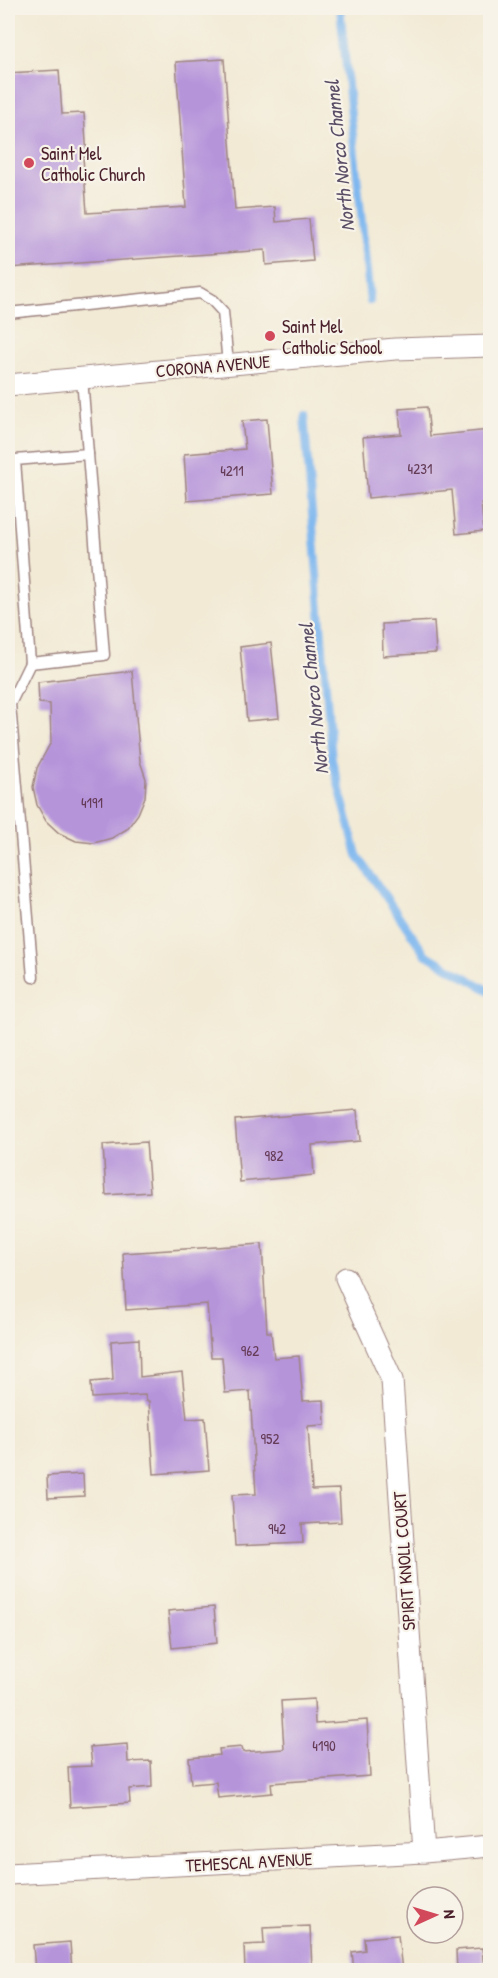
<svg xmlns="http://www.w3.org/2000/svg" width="498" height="1978" viewBox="0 0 498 1978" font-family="'Patrick Hand',sans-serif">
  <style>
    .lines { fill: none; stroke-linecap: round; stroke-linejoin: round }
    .stream { stroke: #7fb8ef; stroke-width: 8 }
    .building { fill: #b694da }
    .service-casing { stroke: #9e8480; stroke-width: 13 }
    .minor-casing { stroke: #9e8480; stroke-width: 23 }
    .service { stroke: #fff; stroke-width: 10 }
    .minor { stroke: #fff; stroke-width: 21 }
    .poi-dot { fill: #d1495b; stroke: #f7f3e8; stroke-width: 2 }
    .labels { text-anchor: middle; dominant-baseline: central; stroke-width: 4.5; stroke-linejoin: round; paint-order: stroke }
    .number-label { font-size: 15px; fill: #653c57 }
    .poi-label { font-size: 18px; fill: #4a1f2b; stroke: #f7f3e8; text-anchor: start }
    .street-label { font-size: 18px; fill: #4a1f2b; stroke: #f7f3e8 }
    .water-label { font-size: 20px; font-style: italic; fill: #5a4d66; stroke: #f7f3e8 }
  </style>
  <rect width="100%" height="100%" fill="#f7f3e8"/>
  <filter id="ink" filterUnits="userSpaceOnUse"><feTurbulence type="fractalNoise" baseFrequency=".0167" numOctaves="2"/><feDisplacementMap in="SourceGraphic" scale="12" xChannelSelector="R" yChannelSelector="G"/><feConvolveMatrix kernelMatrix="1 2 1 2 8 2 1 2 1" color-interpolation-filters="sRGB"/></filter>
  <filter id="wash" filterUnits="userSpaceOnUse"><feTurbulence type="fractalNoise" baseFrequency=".008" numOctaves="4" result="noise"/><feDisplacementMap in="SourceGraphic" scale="24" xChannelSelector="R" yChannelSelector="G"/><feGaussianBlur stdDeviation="1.35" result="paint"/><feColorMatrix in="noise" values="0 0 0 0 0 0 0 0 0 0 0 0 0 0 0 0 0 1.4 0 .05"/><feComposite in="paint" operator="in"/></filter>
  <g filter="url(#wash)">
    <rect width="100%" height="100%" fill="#f2ead5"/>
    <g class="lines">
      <g class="stream">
        <polyline points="340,8 370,301"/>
        <polyline points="304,415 332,760 357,855 425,954 490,991"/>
      </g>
    </g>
    <g id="blocks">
      <g class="building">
        <polygon points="224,59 235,210 275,207 276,222 309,219 313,261 266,265 265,250 8,268 8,73 59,70 62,114 84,113 87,157 83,157 87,213 186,207 176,62"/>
        <polygon points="427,407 430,436 490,430 490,503 481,503 484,531 456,534 452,490 368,498 363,437 401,434 399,409"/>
        <polygon points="267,419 273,494 187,501 184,454 245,449 242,421"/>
        <polygon points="434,621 436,653 383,656 382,624"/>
        <polygon points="271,643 279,718 247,721 240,647"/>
        <polygon points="132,671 140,761 146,779 145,797 138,814 127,829 112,838 94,843 76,841 59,833 46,821 37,805 33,787 37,768 51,742 50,704 39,703 38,682"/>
        <polygon points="357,1110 360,1141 312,1145 314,1175 240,1182 235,1120"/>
        <polygon points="146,1142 150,1192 106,1195 103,1145"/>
        <polygon points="262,1244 267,1332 271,1332 274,1358 299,1356 303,1401 324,1400 325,1425 308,1426 312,1490 339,1489 341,1522 302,1524 303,1543 235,1546 232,1495 256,1494 250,1391 225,1393 222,1357 211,1357 207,1304 126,1310 123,1253"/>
        <polygon points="139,1339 140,1377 182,1372 187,1419 205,1418 209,1470 154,1474 149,1401 146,1401 145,1395 92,1398 91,1382 113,1380 111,1341"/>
        <polygon points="83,1474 84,1496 48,1498 47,1476"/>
        <polygon points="214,1607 217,1643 172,1648 168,1611"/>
        <polygon points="314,1699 315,1724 367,1720 370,1776 271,1783 272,1793 218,1798 216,1782 191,1784 189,1758 220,1755 219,1749 242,1747 243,1752 284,1749 281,1701"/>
        <polygon points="127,1744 128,1762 151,1761 152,1787 129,1789 130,1803 70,1807 68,1767 92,1766 90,1747"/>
        <polygon points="310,1926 312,1968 290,1969 290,1971 245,1971 244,1945 264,1944 263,1928"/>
        <polygon points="398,1935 402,1971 354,1971 352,1952 365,1950 364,1938"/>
        <polygon points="70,1942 72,1971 35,1971 33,1945"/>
        <polygon points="482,1948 484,1971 457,1971 456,1950"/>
      </g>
    </g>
  </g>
  <g filter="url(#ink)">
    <use href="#blocks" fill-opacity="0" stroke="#9e8480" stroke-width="1.5"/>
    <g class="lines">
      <g class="service-casing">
        <g id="service">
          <polyline points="8,313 200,293 212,300 223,312 228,364"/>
          <polyline points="30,663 104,655 88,454"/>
          <polyline points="33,977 10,704 30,663 15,460 88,454 82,378"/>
        </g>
      </g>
      <g class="minor-casing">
        <g id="minor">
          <polyline points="8,385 395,349 490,346"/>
          <polyline points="346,1278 392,1380 424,1852"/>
          <polyline points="8,1874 424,1852 490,1846"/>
        </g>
      </g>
      <use href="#service" class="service"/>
      <use href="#minor" class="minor"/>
    </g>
  </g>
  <g class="poi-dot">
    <circle cx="29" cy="163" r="6"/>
    <circle cx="270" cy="336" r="6"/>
  </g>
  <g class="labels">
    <g class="number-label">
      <text x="420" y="468">4231</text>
      <text x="232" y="470">4211</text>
      <text x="92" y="802">4191</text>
      <text x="274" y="1155">982</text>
      <text x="250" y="1350">962</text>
      <text x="270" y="1438">952</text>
      <text x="277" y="1528">942</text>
      <text x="324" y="1745">4190</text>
    </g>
    <g class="poi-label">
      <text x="41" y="153">Saint Mel<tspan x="41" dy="21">Catholic Church</tspan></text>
      <text x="282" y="326">Saint Mel<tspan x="282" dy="21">Catholic School</tspan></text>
    </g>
    <g class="street-label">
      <text transform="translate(213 366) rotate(-5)">CORONA AVENUE</text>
      <text transform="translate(404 1561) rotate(-94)">SPIRIT KNOLL COURT</text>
      <text transform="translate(249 1862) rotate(-3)">TEMESCAL AVENUE</text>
    </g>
    <g class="water-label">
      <text transform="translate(339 156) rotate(-96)">North Norco Channel</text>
      <text transform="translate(313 699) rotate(-96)">North Norco Channel</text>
    </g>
  </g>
  <rect width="498" height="1978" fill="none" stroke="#f7f3e8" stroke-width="30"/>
  <g transform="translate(435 1915) rotate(86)"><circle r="28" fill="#f7f3e8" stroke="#b29e9c" stroke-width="1.5"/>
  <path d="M0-4.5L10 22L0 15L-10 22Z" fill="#d1495b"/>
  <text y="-9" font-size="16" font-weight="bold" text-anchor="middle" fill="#4a1f2b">N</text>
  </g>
</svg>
